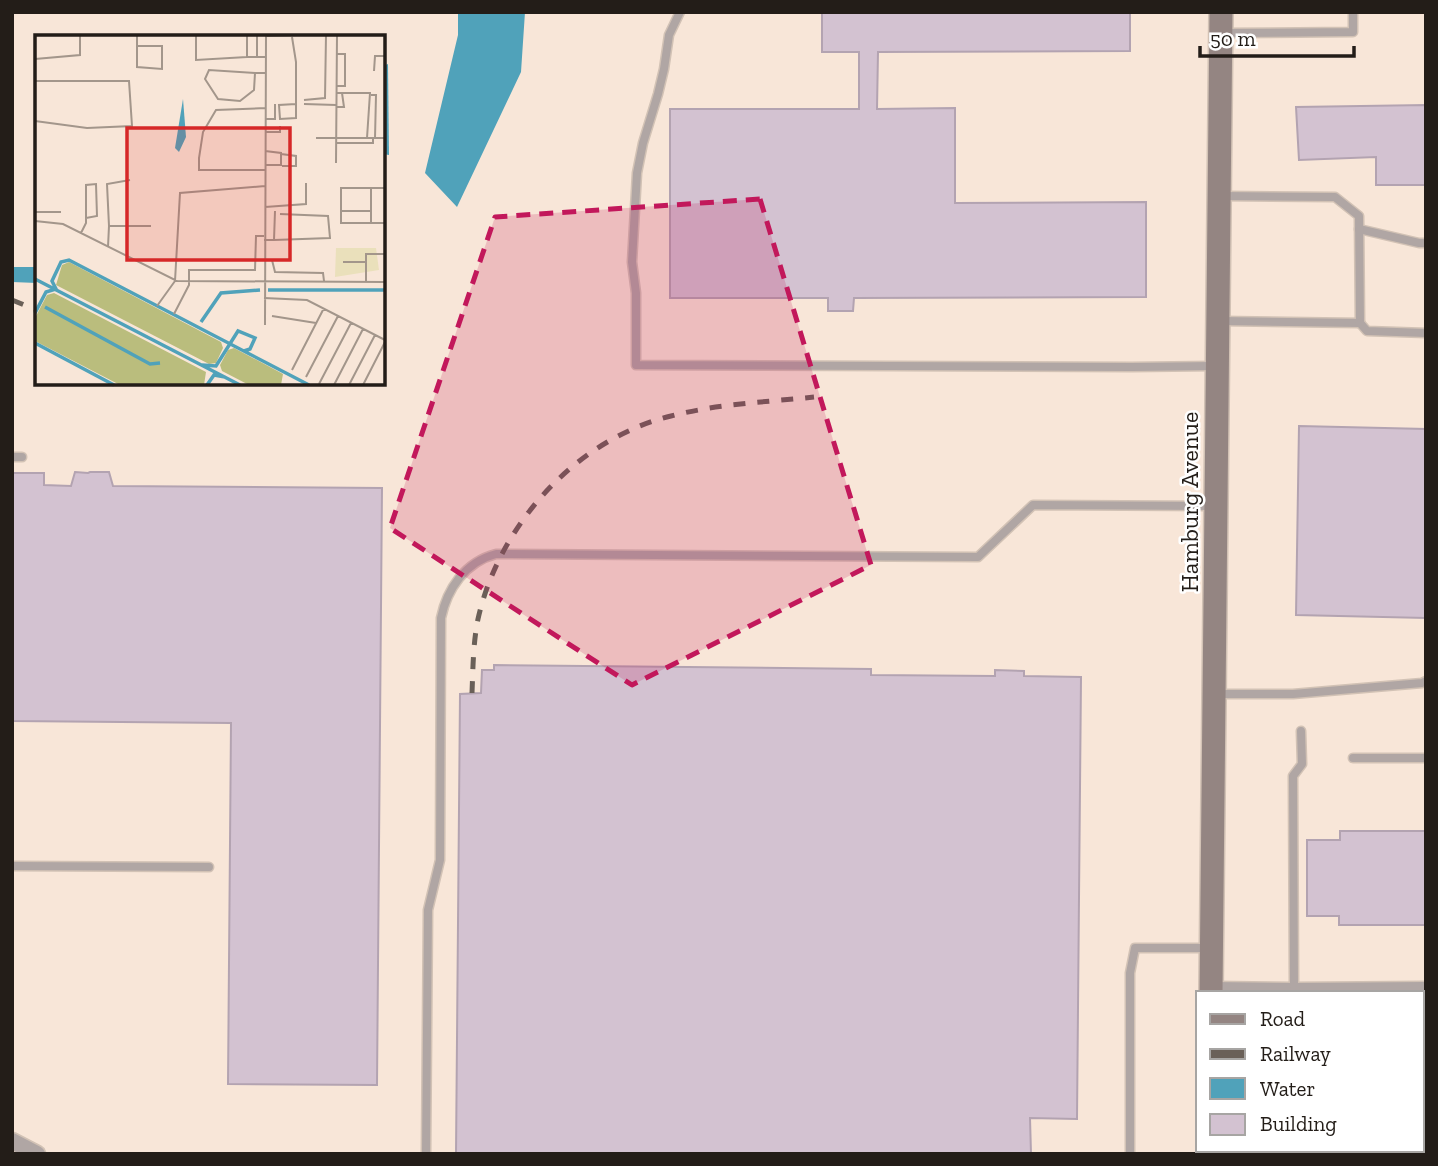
<svg xmlns="http://www.w3.org/2000/svg" width="1438" height="1166" viewBox="0 0 1438 1166" font-family="'Zilla Slab',serif">
  <style>
    .water { fill: #50a2ba }
    .building { fill: #d3c2d1; stroke: #b3a3b1; stroke-width: 2 }
    .lines { fill: none; stroke-linecap: round; stroke-linejoin: round }
    .lane-casing { stroke: #d2c2b5; stroke-width: 11 }
    .street-casing { stroke: #d2c2b5; stroke-width: 19 }
    .secondary-casing { stroke: #d2c2b5; stroke-width: 26 }
    .lane { stroke: #b0a6a4; stroke-width: 8 }
    .street { stroke: #b0a6a4; stroke-width: 16 }
    .secondary { stroke: #948582; stroke-width: 23 }
    .rail { stroke: #6a6058; stroke-width: 5; stroke-dasharray: 12 12; stroke-linecap: butt }
    .marked { fill: #c2185b; fill-opacity: 0.2; stroke: #c2185b; stroke-width: 5; stroke-dasharray: 14 9; stroke-linejoin: round }
    .labels { text-anchor: middle; dominant-baseline: central; stroke-width: 5; stroke-linejoin: round; paint-order: stroke }
    .street-label { font-size: 24px; fill: #231d18; stroke: #fff }
    .inset-river { fill: none; stroke: #50a2ba; stroke-width: 3.5 }
    .inset-road { fill: none; stroke: #a3968b; stroke-width: 2 }
    .view { fill: #d62828; fill-opacity: 0.15; stroke: #d62828; stroke-width: 3.5 }
    .inset-edge { fill: none; stroke: #231d18; stroke-width: 3.5 }
  </style>
  <rect width="100%" height="100%" fill="#f8e6d8"/>
  <g class="water">
    <polygon points="458,12 525,12 521,72 457,207 425,173 458,35"/>
    <polygon points="388,64 389,155 383,154 383,66"/>
    <polygon points="12,267 37,267 37,283 12,282"/>
  </g>
  <g class="building">
    <polygon points="822,12 1130,12 1130,51 878,52 877,109 955,108 955,203 1146,202 1146,297 854,298 853,311 828,311 828,298 670,298 670,109 859,109 859,52 822,52"/>
    <polygon points="1426,105 1426,185 1376,185 1376,157 1299,160 1296,107"/>
    <polygon points="1299,426 1426,429 1426,618 1296,615"/>
    <polygon points="75,472 88,473 90,472 109,472 113,486 382,488 377,1085 228,1084 231,723 12,721 12,473 44,473 44,485 71,486"/>
    <polygon points="494,665 871,669 871,675 995,676 995,670 1024,671 1024,676 1081,677 1077,1119 1030,1118 1031,1154 456,1154 460,694 481,693 482,670 494,670"/>
    <polygon points="1340,831 1426,831 1426,925 1339,925 1339,916 1307,916 1307,840 1340,840"/>
  </g>
  <g class="lines">
    <g class="lane-casing">
      <g id="lane">
        <polyline points="680,12 669,35 664,69 658,94 643,143 637,173 632,262 636,293 636,365 1132,367 1214,366"/>
        <polyline points="1224,33 1353,32 1353,12"/>
        <polyline points="1359,229 1419,243 1426,243"/>
        <polyline points="1222,321 1360,323 1359,216 1335,197 1222,196"/>
        <polyline points="1360,323 1367,331 1426,333"/>
        <polyline points="12,457 22,457"/>
        <polyline points="1218,694 1293,694 1422,683 1426,681"/>
        <polyline points="1353,758 1426,758"/>
        <polyline points="12,866 209,867"/>
        <polyline points="1214,986 1294,987 1293,776 1302,764 1301,731"/>
        <polyline points="1294,987 1426,986"/>
        <path d="M426,1154l2,-244 12,-50 1,-242c6,-29 24,-56 55,-64l482,3 55,-52 181,1"/>
        <polyline points="1130,1154 1130,973 1135,948 1209,948"/>
      </g>
    </g>
    <g class="street-casing">
      <polyline id="street" points="12,1141 37,1154"/>
    </g>
    <g class="secondary-casing">
      <g id="secondary">
        <polyline points="1211,993 1221,12"/>
        <polyline points="1209,1154 1209,1150"/>
      </g>
    </g>
    <use href="#lane" class="lane"/>
    <use href="#street" class="street"/>
    <use href="#secondary" class="secondary"/>
    <g class="rail">
      <polyline points="12,300 37,310"/>
      <path d="M472,693c1,-24 1,-50 6,-74 21,-94 98,-180 193,-203 46,-12 95,-14 143,-19"/>
    </g>
  </g>
  <path class="marked" d="M760,199l111,366 -239,120 -242,-157 105,-311z"/>
  <g class="labels">
    <g class="street-label">
      <text transform="translate(1189 502) rotate(-90)">Hamburg Avenue</text>
    </g>
  </g>
  <g transform="translate(35 35)">
    <rect width="350" height="350" fill="#f8e6d8"/>
    <path d="M34,227l152,80 2,6 -7,15 -7,1 -153,-79 6,-20zM19,258l152,79 -2,13h-84l-85,-44v-23l12,-23zM199,313l49,26 -2,11h-32l-27,-14 -2,-6 8,-15z" fill="#babd7d"/>
    <path d="M301,213h40l3,22 -44,7z" fill="#eae0bb"/>
    <path d="M148,64l3,38 -7,15 -4,-4z" fill="#50a2ba"/>
    <path class="inset-river" d="M0,244l205,106M233,255h117M10,272l105,57 10,-1M0,278l11,-21 10,-3 -4,-8 9,-19 8,-2 240,125M166,287l20,-29 39,-3M0,308l79,42M167,330l14,1 22,-35 17,7 -5,11 -6,2M172,350l7,-10 11,2"/>
    <path class="inset-road" d="M102,0v32l25,2v-23h-25M161,0v25l51,-3M212,0v22h19M231,1l31,-1M257,2l4,25v56l-16,1 -1,-14 17,-1M222,23v-23M0,24l45,-4v-20M339,36l1,-15h10M220,38l-46,-3 -4,9 13,20 22,2 14,-11 1,-17h11M0,46h94l3,45 -45,2 -52,-7M302,51h8v-32h-8M301,58h34l-3,45M336,60h5l-1,43M269,65l21,-2 1,-63M269,69l32,1M301,72h8l-2,-14M230,84h10v-15M230,97h15v-6M281,103h69M302,108h36v-5M246,119l15,2v10h-14M301,128l1,-128M230,130h16v-12l-16,-2M230,135h-66v-12l4,-26 13,-22 50,-2M336,153v35M350,153h-44v35h44M230,172l41,-3v-21M306,176h30M0,177h26M0,186l28,3 114,57 208,1M74,191l-2,-42 23,-4M46,198l5,-10v-38l10,-1 1,32 -11,2M229,205h10l1,-29M239,205l56,-2 -2,-22 -48,-2M73,212l1,-21h42M229,225h8l3,12 48,1 1,8M308,227h23M331,247v-28h19M229,263l43,2 78,40M122,271l18,-25 5,-88 85,-7M139,279l15,-29v-15h66l1,-34h8M237,281l44,7M230,290l1,-290M257,335l32,-62M271,342l32,-61M284,349l32,-61M299,350l29,-56M314,350l26,-50M328,350l22,-43"/>
    <path class="view" d="M92,93h163v132h-163z"/>
    <rect width="350" height="350" class="inset-edge"/>
  </g>
  <rect width="1438" height="1166" fill="none" stroke="#231d18" stroke-width="28"/>
  <rect x="1196" y="991" width="228" height="161" fill="#ffffff" stroke="#a7a5a3" stroke-width="2"/>
  <rect x="1210" y="1014" width="35" height="10" fill="#948582" stroke="#a7a5a3" stroke-width="2"/>
  <text x="1260" y="1026" font-size="21" fill="#231d18">Road</text>
  <rect x="1210" y="1049" width="35" height="10" fill="#6a6058" stroke="#a7a5a3" stroke-width="2"/>
  <text x="1260" y="1061" font-size="21" fill="#231d18">Railway</text>
  <rect x="1210" y="1078" width="35" height="21" fill="#50a2ba" stroke="#a7a5a3" stroke-width="2"/>
  <text x="1260" y="1096" font-size="21" fill="#231d18">Water</text>
  <rect x="1210" y="1114" width="35" height="21" fill="#d3c2d1" stroke="#a7a5a3" stroke-width="2"/>
  <text x="1260" y="1131" font-size="21" fill="#231d18">Building</text>
  <path d="M1200 46v10h154v-10" fill="none" stroke="#231d18" stroke-width="3.5"/>
  <text x="1210" y="46" font-size="21" fill="#231d18" stroke="#ffffff" stroke-width="5" paint-order="stroke">50 m</text>
</svg>
